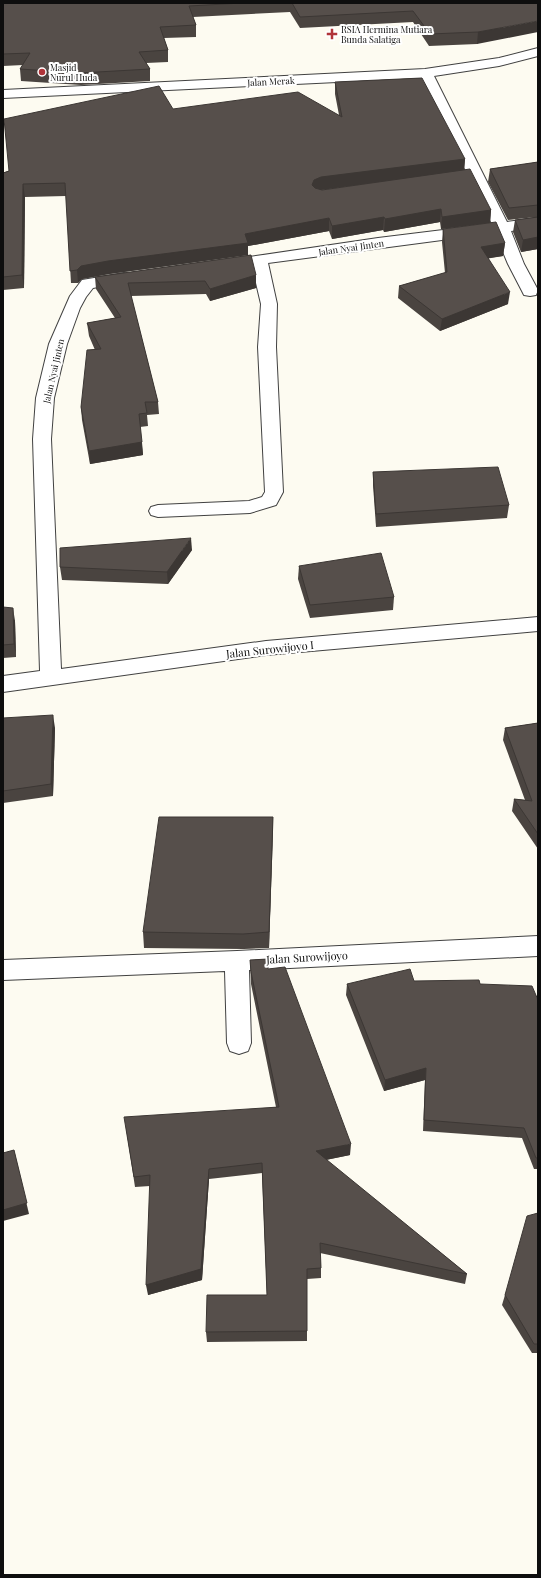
<svg xmlns="http://www.w3.org/2000/svg" width="541" height="1578" viewBox="0 0 541 1578" font-family="'Playfair Display',serif">
  <style>
    .lines { fill: none; stroke-linecap: round; stroke-linejoin: round }
    .minor-casing { stroke: #414141; stroke-width: 2 }
    .minor { fill: #fff; fill-rule: evenodd }
    .wall { fill: #4a4440; fill-rule: evenodd }
    .shaded-wall { fill: #3c3734 }
    .building { fill: #564f4b; stroke: #3c3734 }
    .poi-dot { fill: #b03439; stroke: #fff; stroke-width: 1.5 }
    .labels { text-anchor: middle; dominant-baseline: central; stroke-width: 4; stroke-linejoin: round; paint-order: stroke }
    .far-poi-label { font-size: 9px; fill: #0e0e0e; stroke: #fff; text-anchor: start }
    .far-street-label { font-size: 9px; fill: #0e0e0e; stroke: #fff }
    .street-label { font-size: 11px; fill: #0e0e0e; stroke: #fff }
  </style>
  <rect width="100%" height="100%" fill="#fdfbf1"/>
  <g class="lines">
    <g class="minor-casing">
      <g id="minor">
        <polygon points="538,48 538,56 499,66 434,76 507,222 538,218 538,228 511,231 524,264 538,290 536,295 530,296 524,295 522,291 508,264 495,233 268,263 277,304 276,347 283,492 276,505 250,513 158,517 151,515 149,511 151,507 158,505 249,501 262,497 265,492 258,347 261,304 252,266 222,270 216,268 214,265 216,262 378,238 492,224 420,78 3,98 3,90 425,69 499,58"/>
        <polygon points="124,273 130,275 132,278 130,281 93,288 86,297 80,308 67,344 54,398 51,439 61,669 266,641 538,617 538,631 266,655 3,692 3,676 40,671 33,439 36,398 49,344 70,296 82,280"/>
        <polygon points="538,936 538,956 249,970 251,1043 248,1051 239,1054 230,1051 227,1043 225,971 3,980 3,960 237,951"/>
      </g>
    </g>
    <use href="#minor" class="minor"/>
  </g>
  <g class="wall">
    <polygon points="3,3 538,3 477,44 429,46 413,22 300,28 290,12 193,17 196,25 196,37 164,38 168,50 168,62 146,63 150,69 150,81 81,85 21,81 20,69 23,65 3,66"/>
    <path d="M335,82l130,77 -1,11 27,40 -1,13 -49,6 -1,-7 -56,10 -1,-2 -51,9 -3,-8 -81,15v9l-139,19 -27,5 -4,4h-7l-5,-87 -41,1 -1,91 -21,2v-117l170,-64 166,6 -4,-21zM407,178l-85,12h-2z"/>
    <polygon points="538,162 538,249 521,252 513,232 515,220 536,217 508,220 488,182 490,169"/>
    <polygon points="443,229 505,243 503,256 488,258 508,304 440,331 398,298 399,286 445,273 442,242"/>
    <polygon points="251,255 256,288 210,301 206,294 131,296 158,402 159,414 147,415 148,426 140,427 143,455 90,464 82,420 81,407 95,350 89,336 87,323 115,318 96,289 95,277"/>
    <polygon points="373,472 509,505 507,518 376,527 373,485"/>
    <polygon points="192,550 168,584 62,580 60,567"/>
    <polygon points="299,566 394,597 393,610 310,618 298,579"/>
    <polygon points="3,607 15,621 16,657 3,658"/>
    <polygon points="3,718 55,728 53,796 3,803"/>
    <polygon points="538,723 538,849 512,811 514,799 525,800 503,740 505,728"/>
    <polygon points="273,817 269,948 244,949 144,948 143,932"/>
    <polygon points="268,959 268,969 350,1155 326,1160 467,1274 465,1284 320,1253 321,1268 321,1278 307,1279 307,1341 207,1342 206,1332 267,1295 262,1173 209,1179 202,1280 148,1295 150,1186 135,1187 126,1128 276,1107 251,984 250,960"/>
    <polygon points="414,981 480,984 538,1000 538,1169 534,1169 522,1138 423,1131 425,1080 384,1091 346,995 347,984"/>
    <polygon points="538,1213 538,1353 532,1353 502,1305 505,1295"/>
  </g>
  <g class="shaded-wall">
    <polygon points="538,21 538,32 477,44 478,32"/>
    <polygon points="465,159 464,171 321,190 314,192 312,185 314,180 321,177"/>
    <polygon points="23,184 25,197 24,288 22,275"/>
    <polygon points="441,209 440,222 384,232 385,219"/>
    <polygon points="491,210 490,223 441,229 442,217"/>
    <polygon points="384,217 383,230 332,239 332,226"/>
    <polygon points="329,218 329,231 248,246 248,255 109,274 82,279 78,283 77,270 81,266 245,234"/>
    <polygon points="538,237 538,249 521,252 523,240"/>
    <polygon points="505,243 503,256 479,260 481,247"/>
    <polygon points="256,275 256,288 210,301 210,289"/>
    <polygon points="510,292 508,304 440,331 442,319"/>
    <polygon points="142,442 143,455 90,464 89,451"/>
    <polygon points="191,538 192,550 168,584 167,572"/>
    <polygon points="13,608 15,621 16,657 14,644"/>
    <polygon points="53,715 55,728 53,796 51,784"/>
    <polygon points="273,817 273,833 269,948 269,932"/>
    <polygon points="426,1068 425,1080 384,1091 385,1080"/>
    <polygon points="351,1144 350,1155 315,1162 316,1151"/>
    <polygon points="14,1150 29,1214 3,1221 3,1210"/>
    <polygon points="209,1169 209,1179 202,1280 148,1295 146,1285"/>
  </g>
  <g class="building">
    <polygon points="3,3 242,3 189,6 196,25 160,27 168,50 139,52 150,69 80,73 20,69 30,53 3,54"/>
    <polygon points="292,3 538,3 538,21 478,32 430,34 413,11 300,17"/>
    <polygon points="422,78 465,159 321,177 314,180 312,185 315,188 322,190 470,169 491,210 442,217 441,209 385,219 384,217 332,226 329,218 245,234 248,243 108,261 81,266 77,270 70,271 65,183 23,184 22,275 3,277 3,173 9,171 4,119 159,86 173,109 298,92 342,117 335,82"/>
    <polygon points="538,162 538,205 509,208 490,169"/>
    <polygon points="538,217 538,237 523,240 515,220"/>
    <polygon points="496,222 505,243 481,247 510,292 442,319 399,286 447,272 443,229"/>
    <polygon points="251,255 256,275 210,289 205,281 128,283 158,402 145,402 147,413 139,414 142,442 89,451 81,407 87,350 101,349 87,323 121,317 95,277"/>
    <polygon points="498,467 509,505 376,514 373,472"/>
    <polygon points="191,538 167,572 60,567 60,548"/>
    <polygon points="381,553 394,597 310,605 299,566"/>
    <polygon points="3,607 13,608 14,644 3,645"/>
    <polygon points="53,715 51,784 3,791 3,718"/>
    <polygon points="538,723 538,834 514,799 532,801 505,728"/>
    <polygon points="159,817 273,817 269,932 243,934 143,932"/>
    <polygon points="268,959 268,969 285,967 351,1144 316,1151 467,1274 320,1243 321,1268 307,1269 307,1331 206,1332 207,1295 267,1295 262,1163 209,1169 201,1269 146,1285 150,1175 134,1177 124,1117 279,1107 251,972 250,960"/>
    <polygon points="410,969 414,981 479,980 480,984 532,986 538,1000 538,1158 536,1158 524,1128 424,1120 426,1068 385,1080 347,984"/>
    <polygon points="14,1150 27,1203 3,1210 3,1153"/>
    <polygon points="538,1213 538,1344 534,1344 505,1295 527,1216"/>
  </g>
  <g class="poi-dot">
    <path d="M330 28h4v4h4v4h-4v4h-4v-4h-4v-4h4z"/>
    <circle cx="42" cy="72" r="4"/>
  </g>
  <g class="labels">
    <g class="far-poi-label">
      <text x="341" y="29">RSIA Hermina Mutiara<tspan x="341" dy="10">Bunda Salatiga</tspan></text>
      <text x="50" y="67">Masjid<tspan x="50" dy="10">Nurul Huda</tspan></text>
    </g>
    <g class="far-street-label">
      <text transform="translate(271 81) rotate(-3)">Jalan Merak</text>
      <text transform="translate(351 247) rotate(-8)">Jalan Nyai Jinten</text>
      <text transform="translate(53 371) rotate(-77)">Jalan Nyai Jinten</text>
    </g>
    <g class="street-label">
      <text transform="translate(270 649) rotate(-6)">Jalan Surowijoyo I</text>
      <text transform="translate(307 957) rotate(-3)">Jalan Surowijoyo</text>
    </g>
  </g>
  <rect width="541" height="1578" fill="none" stroke="#0e0e0e" stroke-width="8"/>
</svg>
